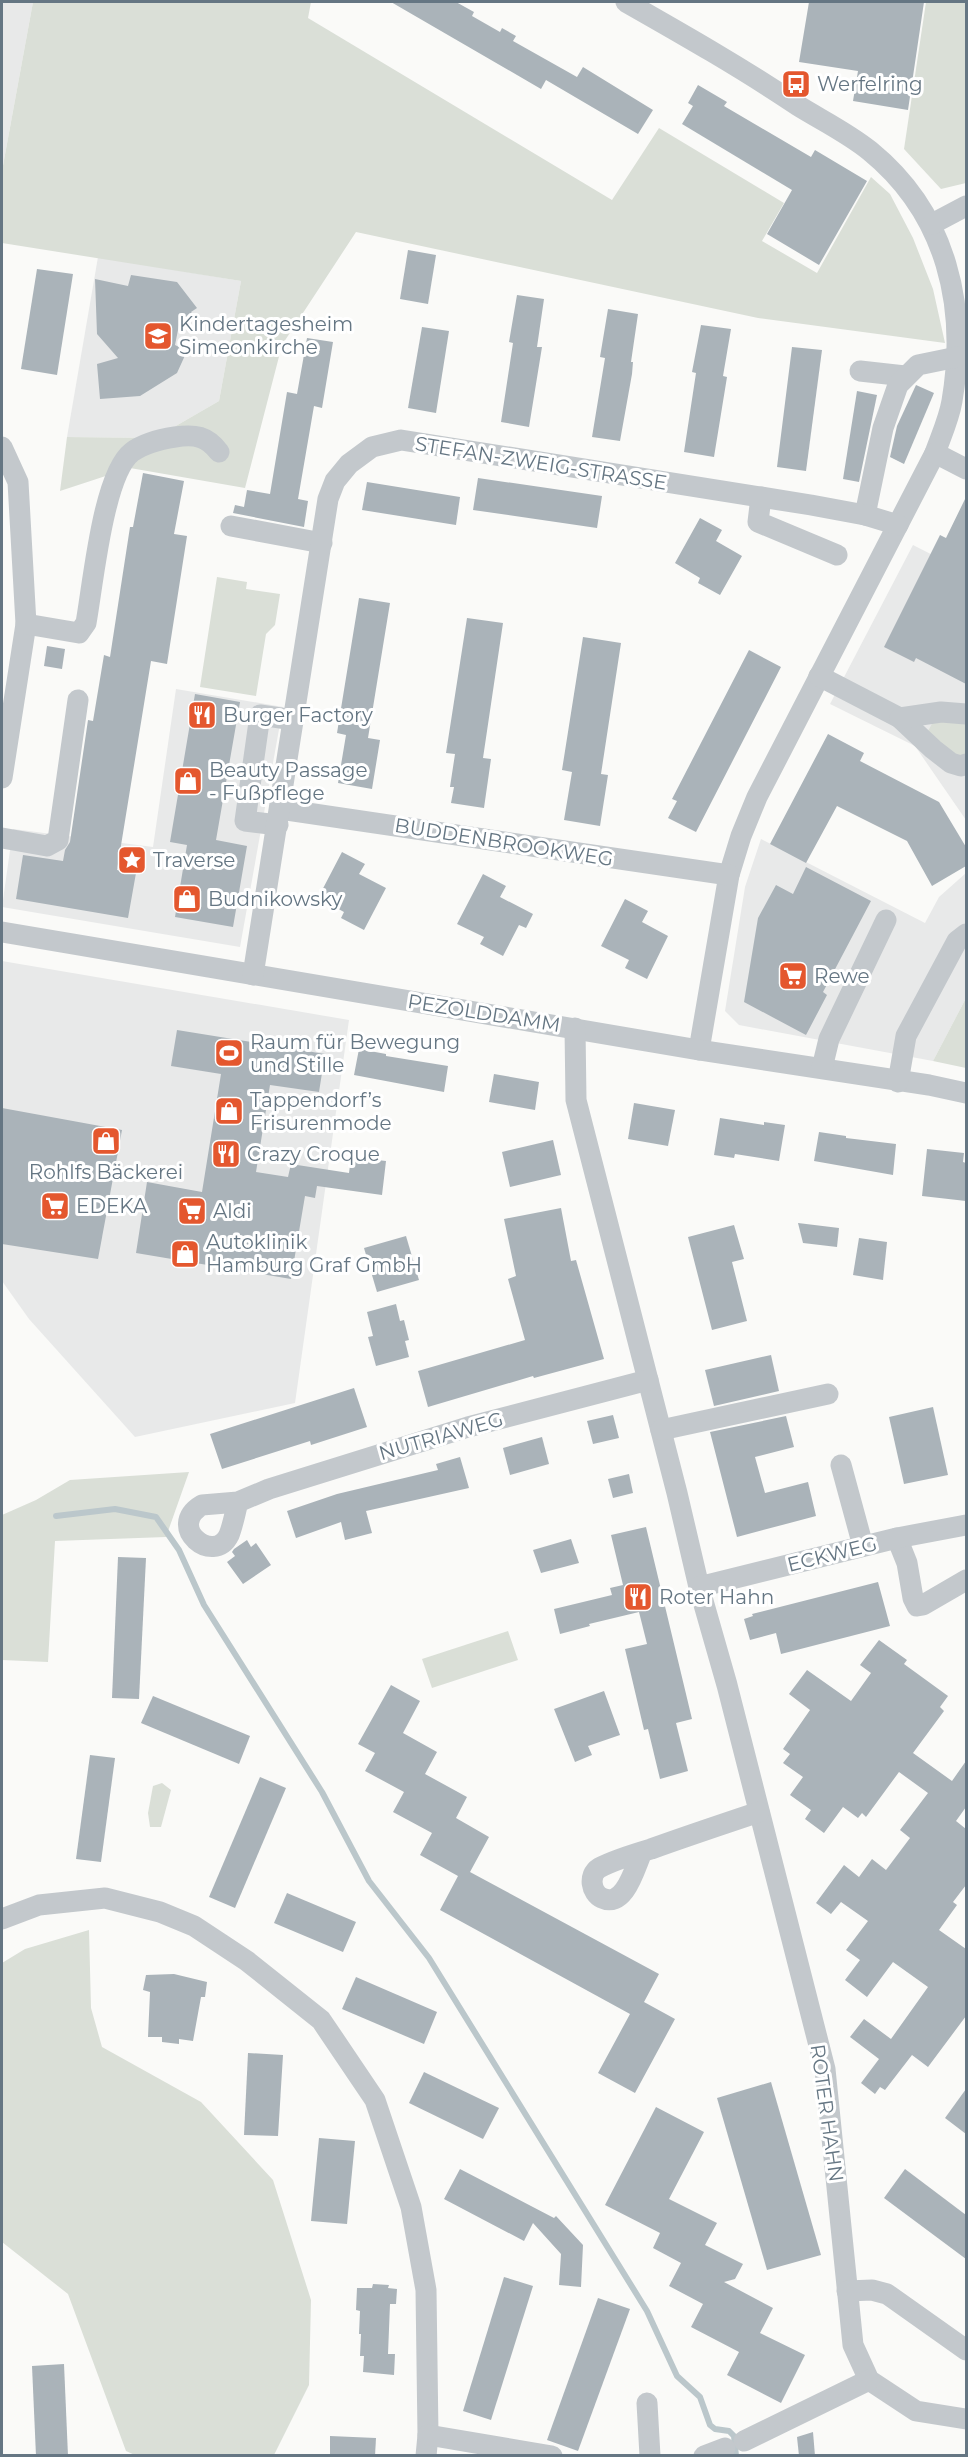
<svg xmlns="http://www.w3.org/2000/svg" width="968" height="2457" viewBox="0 0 968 2457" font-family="Montserrat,sans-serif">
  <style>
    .built { fill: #e8e9e9 }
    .green { fill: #dadfd7 }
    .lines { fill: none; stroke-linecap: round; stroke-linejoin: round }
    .stream { stroke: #bbc7cb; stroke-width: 6 }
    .building { fill: #aab3b9 }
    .minor { stroke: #c3c8cc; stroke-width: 21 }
    .labels { text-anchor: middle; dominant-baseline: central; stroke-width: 6; stroke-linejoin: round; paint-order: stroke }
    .poi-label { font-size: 20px; fill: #657683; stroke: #fff; text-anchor: start }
    .street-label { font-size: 20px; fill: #657683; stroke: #fff }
  </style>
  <rect width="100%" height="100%" fill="#fafaf8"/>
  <g class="built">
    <polygon points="2,2 33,2 2,171"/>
    <polygon points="98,257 241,281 219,401 155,438 67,437"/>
    <polygon points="913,545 966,572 966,820 915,746 830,704"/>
    <polygon points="176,689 283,707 240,947 2,907 13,829 153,847"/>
    <polygon points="761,839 925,923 939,897 966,873 966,998 933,1061 739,1025 725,1011 745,887"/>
    <polygon points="2,961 349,1020 295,1403 135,1437 29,1319 2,1281"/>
  </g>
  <g class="green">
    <polygon points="33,2 311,2 308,18 612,200 659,128 784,203 762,241 817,273 871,177 890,194 913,238 933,289 945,343 758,318 356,232 282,345 245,488 130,468 60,491 67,437 155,438 219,401 241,281 2,243 2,171"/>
    <polygon points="926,2 966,2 966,183 941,189 904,149"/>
    <polygon points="217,577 247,582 246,589 280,594 275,625 266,634 256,696 200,687"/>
    <polygon points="966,721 966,753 964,756 951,753 928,731 933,722"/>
    <polygon points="966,998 966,1068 933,1061"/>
    <polygon points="189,1472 166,1537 55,1541 48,1662 2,1660 2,1515 36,1500 70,1480"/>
    <polygon points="508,1631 518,1660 432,1688 422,1659"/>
    <polygon points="162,1783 171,1790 161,1827 150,1827 148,1813 153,1786"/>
    <polygon points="89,1930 91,2008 102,2047 201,2102 273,2180 311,2300 309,2385 274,2455 137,2456 126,2451 68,2294 2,2242 2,1963 25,1949"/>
  </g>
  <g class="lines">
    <polyline class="stream" points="56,1516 115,1509 156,1517 179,1550 204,1605 322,1792 369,1881 429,1958 647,2311 677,2376 700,2397 710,2425 715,2429 729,2431 734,2436 736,2456"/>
  </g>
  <g class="building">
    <polygon points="391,2 456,2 474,12 472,16 500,32 502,28 516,36 513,41 577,77 583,67 653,110 638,134 546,80 541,89"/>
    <polygon points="809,2 924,2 908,110 853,101 858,71 799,62"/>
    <polygon points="698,85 727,102 724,106 811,157 815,150 867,181 819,265 767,234 792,190 682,124 693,106 688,103"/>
    <polygon points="408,250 436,255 428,304 400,299"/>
    <polygon points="37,269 73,274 57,375 21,369"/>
    <polygon points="131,275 177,282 197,308 191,312 196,319 180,320 175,345 187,351 177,373 140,396 100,399 97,364 118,358 97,334 95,279 128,286"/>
    <polygon points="517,295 544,299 537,347 542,347 529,427 501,422 513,343 509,342"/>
    <polygon points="608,309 638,314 631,362 633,362 632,374 620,441 592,437 605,358 600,357"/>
    <polygon points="701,325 731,329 723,376 727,377 714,457 684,452 696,373 692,372"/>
    <polygon points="422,327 449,331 436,413 408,408"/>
    <polygon points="307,338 333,342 322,408 314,406 298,499 308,501 304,527 233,513 235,505 244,507 247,490 270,494 287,392 297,394"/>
    <polygon points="792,347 822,350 806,471 777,467"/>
    <polygon points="916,385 934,393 904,464 890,457 897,426"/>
    <polygon points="857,391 877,395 859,482 843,479"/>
    <polygon points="143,473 184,481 174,534 187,536 167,664 151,661 117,870 136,873 128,918 16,899 23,855 63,861 65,850 70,842 88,720 93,721 104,655 110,657 130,527 133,527"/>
    <polygon points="478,478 602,496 597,528 473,510"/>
    <polygon points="367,482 460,497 456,525 362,510"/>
    <polygon points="966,497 966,684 916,658 914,662 884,647 940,535 946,538"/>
    <polygon points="700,518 722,530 716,541 742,556 720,595 698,583 700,578 675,563"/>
    <polygon points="359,598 390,603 368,738 380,740 372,789 338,783 346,735 337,733"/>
    <polygon points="467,618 503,623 483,758 491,759 484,808 451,803 454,787 450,787 455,754 446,753"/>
    <polygon points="583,637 621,643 601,774 608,775 600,826 564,820 572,772 562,770"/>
    <polygon points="47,646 65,649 62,669 44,666"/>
    <polygon points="749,650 781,667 696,832 668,818 677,801 672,799"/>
    <polygon points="195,694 240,702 216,840 247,846 233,927 175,917 187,845 170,842"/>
    <polygon points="828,734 864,753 860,761 939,802 966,847 966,866 932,886 907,841 837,806 806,863 770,844"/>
    <polygon points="342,852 365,864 359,874 386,888 364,930 341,918 344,912 318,898"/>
    <polygon points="806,867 871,901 823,992 827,995 806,1035 744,1002 758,918 776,885 793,894"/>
    <polygon points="483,874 506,886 500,897 533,914 526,928 519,925 503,956 480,944 484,937 457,924"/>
    <polygon points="625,899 648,911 642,922 668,936 647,979 625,968 629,960 601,946"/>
    <polygon points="177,1030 325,1054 319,1092 270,1085 256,1172 288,1177 291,1164 349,1173 351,1157 386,1161 382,1195 317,1186 315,1198 305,1196 291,1279 136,1253 147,1182 202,1192 221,1074 171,1066"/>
    <polygon points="359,1049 386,1054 386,1056 448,1066 444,1092 354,1075"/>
    <polygon points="494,1074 539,1082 535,1110 489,1102"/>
    <polygon points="634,1103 675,1110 668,1146 628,1139"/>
    <polygon points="2,1108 122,1130 98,1259 2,1244"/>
    <polygon points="720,1118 764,1125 764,1122 785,1125 779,1161 735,1154 734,1158 714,1155"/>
    <polygon points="819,1132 846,1136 846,1138 896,1144 893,1175 814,1161"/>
    <polygon points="553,1140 561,1175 510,1187 502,1152"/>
    <polygon points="927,1149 964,1153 963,1162 966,1163 966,1201 922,1196"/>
    <polygon points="561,1208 571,1261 576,1260 604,1359 534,1378 533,1376 428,1407 418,1371 525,1340 508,1279 516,1276 504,1219"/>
    <polygon points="798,1223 839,1228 837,1247 803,1243"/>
    <polygon points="734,1225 744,1259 732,1262 747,1321 712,1330 688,1237"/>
    <polygon points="406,1236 419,1280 377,1292 364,1248"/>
    <polygon points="859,1238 887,1242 883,1280 853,1275"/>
    <polygon points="396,1304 400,1321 404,1320 409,1340 405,1341 409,1357 376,1366 368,1337 373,1336 367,1312"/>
    <polygon points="771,1355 779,1391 714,1406 705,1370"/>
    <polygon points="354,1388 367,1427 311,1445 310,1441 222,1469 210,1434"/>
    <polygon points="933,1407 948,1475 904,1484 889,1417"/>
    <polygon points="613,1415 619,1438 593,1444 587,1421"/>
    <polygon points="786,1416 794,1447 755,1457 765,1493 808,1482 816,1516 737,1537 710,1432"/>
    <polygon points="542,1437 549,1464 510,1475 503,1448"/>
    <polygon points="460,1457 469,1488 366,1511 372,1533 345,1540 341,1522 296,1538 287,1511 337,1494 438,1470 436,1464"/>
    <polygon points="629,1474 633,1493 613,1498 608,1479"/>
    <polygon points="646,1527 692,1719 676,1723 688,1771 660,1779 648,1729 644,1730 625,1649 647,1644 639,1612 589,1624 590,1626 560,1634 554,1609 612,1595 610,1588 623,1585 611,1535"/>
    <polygon points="571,1539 579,1563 541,1573 533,1550"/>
    <polygon points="247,1540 251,1547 256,1543 271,1565 243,1584 227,1562 235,1556 232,1552 234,1549"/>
    <polygon points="118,1557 146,1558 139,1699 112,1698"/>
    <polygon points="878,1582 890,1626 781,1654 776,1633 750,1640 744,1619 753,1616 752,1614"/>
    <polygon points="879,1640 907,1660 904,1664 948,1696 940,1707 944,1711 913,1753 952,1781 966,1761 966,1807 956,1821 966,1829 966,1885 953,1902 957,1905 939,1930 966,1949 966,2016 928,2067 912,2055 885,2090 880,2087 875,2094 861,2083 879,2059 850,2037 864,2019 891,2039 928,1987 893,1962 867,1997 845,1980 860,1960 846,1950 868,1921 841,1902 831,1914 816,1903 844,1865 859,1877 872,1859 886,1870 910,1838 900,1830 928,1793 899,1772 866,1817 862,1813 858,1818 843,1807 824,1833 805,1819 811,1810 790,1795 803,1777 783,1763 790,1754 783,1749 810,1710 789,1694 807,1670 851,1701 871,1673 860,1665"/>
    <polygon points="391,1685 420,1701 403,1733 437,1752 425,1774 467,1797 456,1818 489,1837 470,1872 659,1974 644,2002 675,2019 635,2093 598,2073 630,2014 440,1910 458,1876 420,1855 432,1833 393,1812 404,1792 365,1771 375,1753 358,1744"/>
    <polygon points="604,1691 620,1735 588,1746 592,1755 575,1762 554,1709"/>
    <polygon points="153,1696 250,1736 239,1764 141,1723"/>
    <polygon points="90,1755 115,1758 101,1862 76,1859"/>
    <polygon points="260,1777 286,1788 235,1908 209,1897"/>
    <polygon points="287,1893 356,1922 343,1952 274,1923"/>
    <polygon points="174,1974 207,1982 205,1997 201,1997 193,2041 179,2039 179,2044 162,2042 162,2037 148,2037 150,1992 143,1990 146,1975"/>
    <polygon points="356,1977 437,2012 424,2044 342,2009"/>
    <polygon points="248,2053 283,2055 278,2136 244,2135"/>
    <polygon points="424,2072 499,2108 483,2139 409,2103"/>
    <polygon points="771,2082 821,2255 767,2270 717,2098"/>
    <polygon points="966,2089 966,2134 945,2118"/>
    <polygon points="656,2107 704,2132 669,2199 717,2223 705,2245 743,2264 735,2279 724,2282 773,2308 760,2333 805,2355 781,2403 727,2375 739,2352 691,2327 703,2304 669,2286 681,2263 653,2248 660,2233 605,2205"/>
    <polygon points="319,2138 355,2141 347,2224 311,2221"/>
    <polygon points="460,2169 554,2218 556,2216 583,2245 581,2287 559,2285 561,2254 533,2223 524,2241 444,2199"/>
    <polygon points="905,2169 966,2215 966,2259 884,2198"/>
    <polygon points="504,2277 533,2286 491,2420 463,2411"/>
    <polygon points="373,2284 389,2285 388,2288 397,2289 396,2304 390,2304 388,2354 395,2354 394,2375 363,2372 364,2356 360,2356 361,2334 359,2334 360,2311 356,2310 357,2288 372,2288"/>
    <polygon points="598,2298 630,2309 578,2451 547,2440"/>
    <polygon points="64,2364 68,2456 36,2456 32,2366"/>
    <polygon points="813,2432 815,2456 799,2456 797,2437"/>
    <polygon points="330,2436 376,2438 375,2456 330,2456"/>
  </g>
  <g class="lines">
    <g class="minor">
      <path d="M626,2c58,33 116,66 171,103 24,15 51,28 73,46 77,63 98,155 82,250 -3,18 -11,35 -17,52l-178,344 -16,39 -12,39 -30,175"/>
      <polyline points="932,224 966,206"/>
      <polyline points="860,371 905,376"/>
      <polyline points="2,447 18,482 26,624 2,778"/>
      <polyline points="935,453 966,469"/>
      <polyline points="761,497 758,522 837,555"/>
      <polyline points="865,515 883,428 898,385 918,365 957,357"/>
      <polyline points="231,526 322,543"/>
      <path d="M26,624l53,9 7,-10c7,-38 17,-149 46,-171 11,-8 30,-13 43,-15 20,-3 32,-1 44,15"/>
      <polyline points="819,676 900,718 933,749 951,763 961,766 966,764"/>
      <polyline points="900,718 941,712 966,714"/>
      <polyline points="280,809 729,875"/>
      <polyline points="278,825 245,821 260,715 294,720"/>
      <polyline points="2,838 47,846 58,840 78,700"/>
      <polyline points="2,932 699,1050 929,1085 966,1093"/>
      <polyline points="253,975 328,499 335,481 349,464 372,447 401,440 811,505 865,515 898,525"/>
      <polyline points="575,1028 576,1100 677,1493 699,1587 727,1685 825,2069 853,2345 869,2380 916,2411 966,2419"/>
      <polyline points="822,1068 829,1039 886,920"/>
      <polyline points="898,1082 906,1036 957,941 966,934"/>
      <polyline points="661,1430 828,1394"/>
      <polyline points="841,1465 863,1546"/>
      <path d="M238,1502c-3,11 -5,23 -9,33 -15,31 -64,-8 -27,-30l36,-3 31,-13 199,-62 180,-47"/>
      <polyline points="897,1538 907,1563 913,1598 917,1606 923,1605 966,1580"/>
      <polyline points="699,1587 897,1538 966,1525"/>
      <path d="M642,1852c-7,15 -17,57 -40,46 -11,-5 -14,-23 -3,-30 15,-8 35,-14 52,-19 36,-13 72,-25 108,-37"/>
      <polyline points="2,1919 39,1905 105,1898 160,1912 194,1926 247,1961 321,2020 375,2100 411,2207 426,2290 428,2435 426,2456"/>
      <polyline points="847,2291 872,2290 887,2294 966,2350"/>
      <polyline points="647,2403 650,2456"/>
      <polyline points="428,2435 552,2456"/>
      <polyline points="744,2441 869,2380"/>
      <polyline points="704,2456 725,2448"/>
    </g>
  </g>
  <defs>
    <g id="bus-square" transform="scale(1.5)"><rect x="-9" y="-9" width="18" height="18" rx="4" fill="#e4572e" stroke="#fff"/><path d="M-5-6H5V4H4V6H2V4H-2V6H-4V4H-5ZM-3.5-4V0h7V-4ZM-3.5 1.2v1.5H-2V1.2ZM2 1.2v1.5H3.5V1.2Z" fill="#fff"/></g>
    <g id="school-square" transform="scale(1.5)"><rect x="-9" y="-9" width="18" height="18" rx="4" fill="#e4572e" stroke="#fff"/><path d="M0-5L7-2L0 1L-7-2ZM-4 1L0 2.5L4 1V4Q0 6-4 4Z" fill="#fff"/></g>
    <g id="restaurant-square" transform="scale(1.5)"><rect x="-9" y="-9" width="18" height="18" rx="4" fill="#e4572e" stroke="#fff"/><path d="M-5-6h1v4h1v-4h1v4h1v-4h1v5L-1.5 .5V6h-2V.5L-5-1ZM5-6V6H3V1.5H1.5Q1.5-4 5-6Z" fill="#fff"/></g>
    <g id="shop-square" transform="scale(1.5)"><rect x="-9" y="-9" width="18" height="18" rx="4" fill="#e4572e" stroke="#fff"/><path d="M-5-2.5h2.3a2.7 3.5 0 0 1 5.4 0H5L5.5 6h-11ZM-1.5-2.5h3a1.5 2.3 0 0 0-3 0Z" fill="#fff"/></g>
    <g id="sight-square" transform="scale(1.5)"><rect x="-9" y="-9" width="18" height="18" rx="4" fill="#e4572e" stroke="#fff"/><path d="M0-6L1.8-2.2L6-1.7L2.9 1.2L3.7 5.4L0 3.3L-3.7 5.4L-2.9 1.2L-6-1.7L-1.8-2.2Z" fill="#fff"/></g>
    <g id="supermarket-square" transform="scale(1.5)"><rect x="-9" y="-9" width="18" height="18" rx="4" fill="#e4572e" stroke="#fff"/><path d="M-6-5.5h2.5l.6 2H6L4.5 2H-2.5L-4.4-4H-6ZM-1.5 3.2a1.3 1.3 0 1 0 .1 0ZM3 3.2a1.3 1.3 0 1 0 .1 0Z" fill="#fff"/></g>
    <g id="stadium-square" transform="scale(1.5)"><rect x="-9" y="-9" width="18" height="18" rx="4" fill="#e4572e" stroke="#fff"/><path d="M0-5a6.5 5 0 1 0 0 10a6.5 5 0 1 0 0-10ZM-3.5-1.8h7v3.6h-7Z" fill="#fff"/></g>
  </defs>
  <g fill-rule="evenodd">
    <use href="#bus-square" x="796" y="84"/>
    <use href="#school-square" x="158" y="336"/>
    <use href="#restaurant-square" x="202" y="715"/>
    <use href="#shop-square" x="188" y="781"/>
    <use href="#sight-square" x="132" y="860"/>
    <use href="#shop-square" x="187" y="899"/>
    <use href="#supermarket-square" x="793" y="976"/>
    <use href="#stadium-square" x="229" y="1053"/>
    <use href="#shop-square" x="229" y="1111"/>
    <use href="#shop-square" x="106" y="1141"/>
    <use href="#restaurant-square" x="226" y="1154"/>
    <use href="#supermarket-square" x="55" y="1206"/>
    <use href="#supermarket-square" x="192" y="1211"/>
    <use href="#shop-square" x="185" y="1254"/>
    <use href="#restaurant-square" x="638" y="1597"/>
  </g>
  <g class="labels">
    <g class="poi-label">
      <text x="817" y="84">Werfelring</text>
      <text x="179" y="324">Kindertagesheim<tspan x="179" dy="23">Simeonkirche</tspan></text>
      <text x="223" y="715">Burger Factory</text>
      <text x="209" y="770">Beauty Passage<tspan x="209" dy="23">- Fußpflege</tspan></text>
      <text x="153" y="860">Traverse</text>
      <text x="208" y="899">Budnikowsky</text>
      <text x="814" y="976">Rewe</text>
      <text x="250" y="1042">Raum für Bewegung<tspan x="250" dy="23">und Stille</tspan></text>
      <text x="250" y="1100">Tappendorf’s<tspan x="250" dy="23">Frisurenmode</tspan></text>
      <text x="247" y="1154">Crazy Croque</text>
      <text x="106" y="1172" text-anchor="middle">Rohlfs Bäckerei</text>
      <text x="76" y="1206">EDEKA</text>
      <text x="213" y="1211">Aldi</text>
      <text x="206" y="1242">Autoklinik<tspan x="206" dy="23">Hamburg Graf GmbH</tspan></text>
      <text x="659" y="1597">Roter Hahn</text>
    </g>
    <g class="street-label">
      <text transform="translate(541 463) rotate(9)">STEFAN-ZWEIG-STRASSE</text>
      <text transform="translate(504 842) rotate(9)">BUDDENBROOKWEG</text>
      <text transform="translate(484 1013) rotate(9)">PEZOLDDAMM</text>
      <text transform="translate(441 1436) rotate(-16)">NUTRIAWEG</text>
      <text transform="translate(832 1554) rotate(-14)">ECKWEG</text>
      <text transform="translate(827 2113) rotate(82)">ROTER HAHN</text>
    </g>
  </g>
  <rect width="968" height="2457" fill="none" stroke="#657683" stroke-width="6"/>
</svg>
